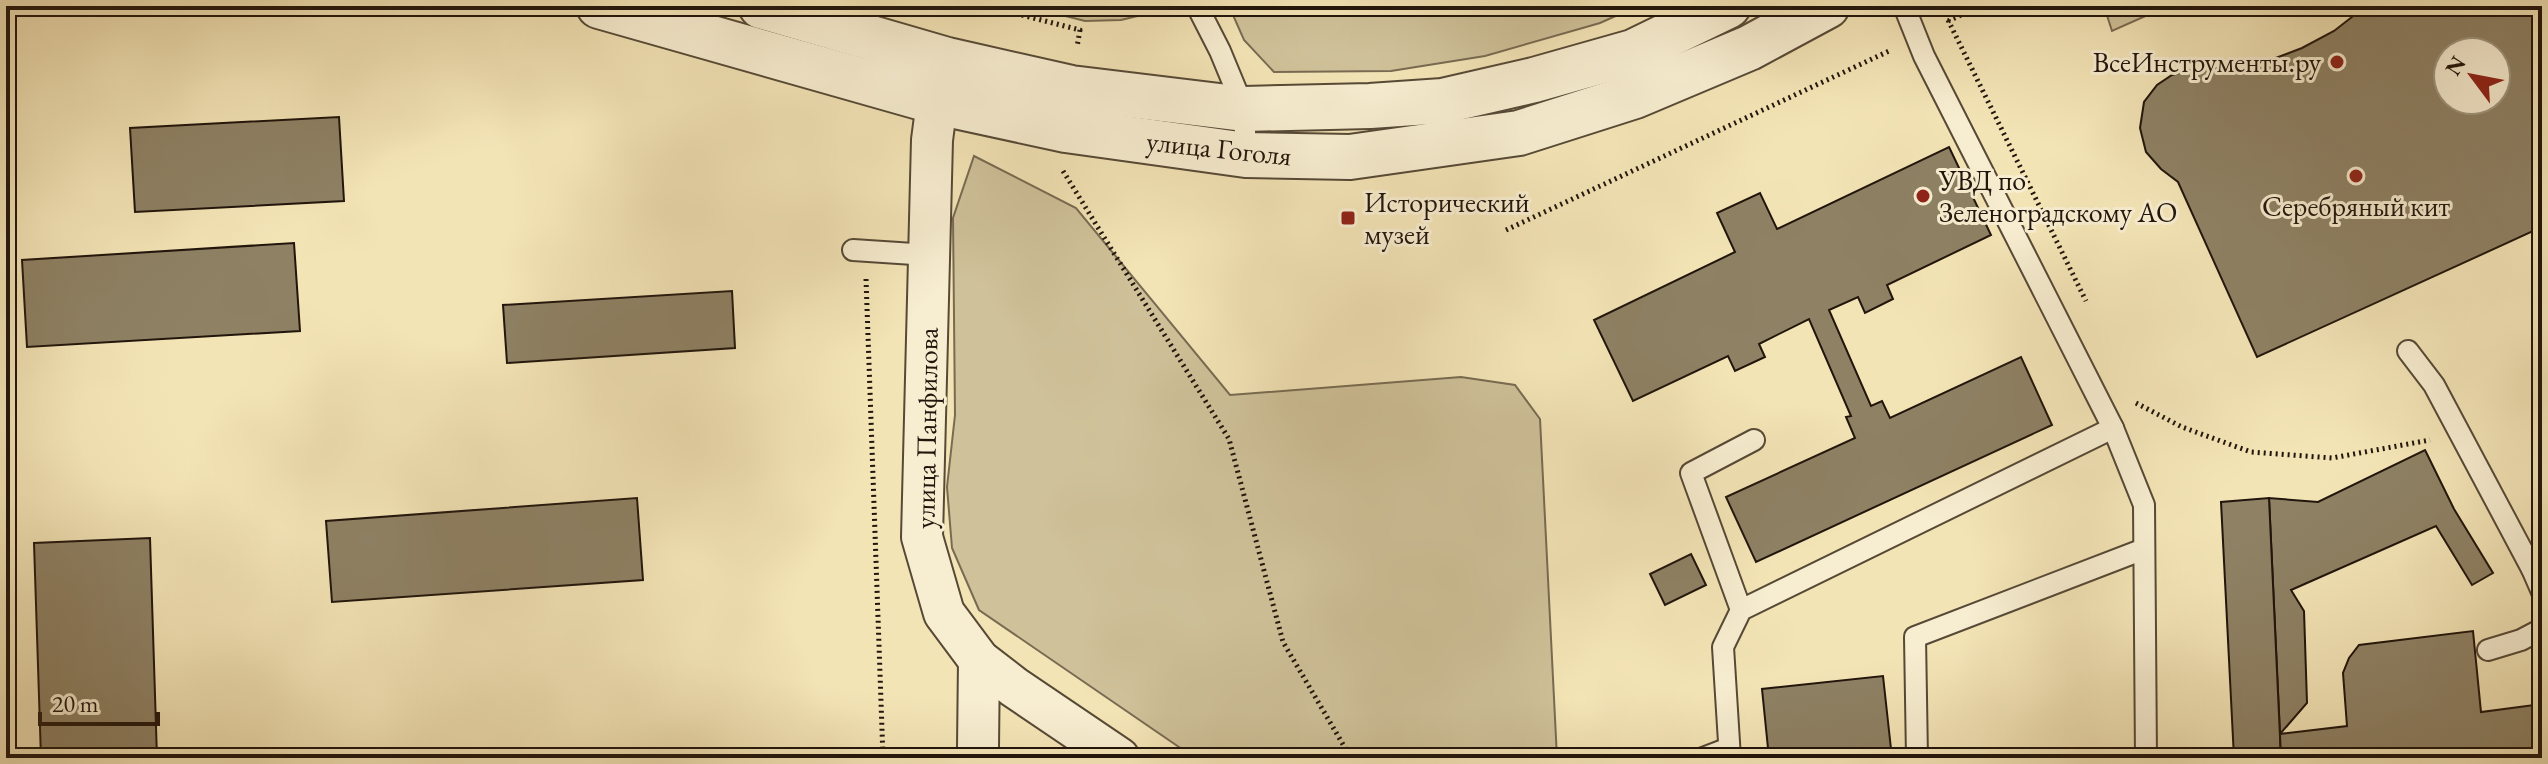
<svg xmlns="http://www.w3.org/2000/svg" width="2548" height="764" viewBox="0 0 2548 764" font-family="'EB Garamond',serif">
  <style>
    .green { fill: #cfc199; stroke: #786b52; stroke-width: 2 }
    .building { fill: #8e8164; stroke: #21150c; stroke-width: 2; fill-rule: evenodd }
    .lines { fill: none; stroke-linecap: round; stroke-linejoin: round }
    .service-casing { stroke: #564936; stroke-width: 24 }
    .minor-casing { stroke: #564936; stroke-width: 44 }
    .tertiary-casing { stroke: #564936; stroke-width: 48 }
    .path { stroke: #21150c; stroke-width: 5; stroke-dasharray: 2 4; stroke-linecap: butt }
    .service { stroke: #f7edd0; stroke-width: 20 }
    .minor { stroke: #f7edd0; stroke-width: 40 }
    .tertiary { stroke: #f7edd0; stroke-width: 44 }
    .poi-dot { fill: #8f2418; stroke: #f7edd0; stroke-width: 3 }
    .labels { text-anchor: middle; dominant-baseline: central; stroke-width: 6; stroke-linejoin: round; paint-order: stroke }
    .poi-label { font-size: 28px; fill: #21150c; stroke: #f7edd0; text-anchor: start }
    .street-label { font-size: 28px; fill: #21150c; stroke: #f7edd0 }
  </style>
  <rect width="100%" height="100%" fill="#f3e4b6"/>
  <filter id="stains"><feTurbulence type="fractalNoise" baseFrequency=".0025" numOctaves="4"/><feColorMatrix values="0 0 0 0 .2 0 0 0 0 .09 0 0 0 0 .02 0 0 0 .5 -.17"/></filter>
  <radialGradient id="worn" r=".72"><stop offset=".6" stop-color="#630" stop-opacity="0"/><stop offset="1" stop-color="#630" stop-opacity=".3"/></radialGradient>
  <g class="green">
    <polygon points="1026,6 1151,6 1154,12 1121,20 1085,21"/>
    <polygon points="1229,6 1638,6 1600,23 1485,56 1391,71 1274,72 1244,40"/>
    <polygon points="2104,6 2168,6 2112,31"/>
    <polygon points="974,156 1076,208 1230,395 1461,377 1515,385 1540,419 1557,758 1195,758 979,610 952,548 947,487 955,415 953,218"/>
  </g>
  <g class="building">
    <path d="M2366,6h176v221l-285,130 -79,-175 -17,-13 -15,-17 -6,-24 4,-26 13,-17 15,-10 18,-5 54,-4 29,-7 29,-11 32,-17zM2448,52h48v48h-48z"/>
    <polygon points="339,117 344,201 135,212 130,128"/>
    <polygon points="1949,147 1991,235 1887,285 1893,299 1865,313 1858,297 1829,310 1871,406 1882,401 1890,418 2021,357 2052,425 1756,562 1726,497 1855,438 1846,417 1851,416 1809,319 1759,344 1765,357 1735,371 1728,356 1633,401 1594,320 1735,252 1717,213 1760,193 1777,229"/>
    <polygon points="294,243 300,331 27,347 22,260"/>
    <polygon points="732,291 735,348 507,363 503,305"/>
    <polygon points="2425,450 2454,509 2493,573 2472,585 2436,526 2291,590 2304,611 2307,703 2280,734 2269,498 2318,502"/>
    <polygon points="637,498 643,580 332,602 326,521"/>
    <polygon points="2269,498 2281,758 2234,758 2221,502"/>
    <polygon points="150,538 157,758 41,758 34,543"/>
    <polygon points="1691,554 1706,585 1665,605 1650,574"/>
    <polygon points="2473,631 2481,712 2542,704 2542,758 2281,758 2280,734 2347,726 2343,673 2349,658 2359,645"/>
    <polygon points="1883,676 1892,758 1769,758 1762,689"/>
  </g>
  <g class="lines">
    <g class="service-casing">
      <g id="service">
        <polyline points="1197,6 1220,51 1244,109 1246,155"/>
        <polyline points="1904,6 1924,56 2113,428 2144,505 2146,758"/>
        <polyline points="853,250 929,255"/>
        <polyline points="2408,351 2434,385 2532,569"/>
        <polyline points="2540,562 2532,569 2542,592"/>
        <polyline points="1741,610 1691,473 1754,440"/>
        <polyline points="2488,650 2521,640 2542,629"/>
        <polyline points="1703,758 1729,748"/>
        <polyline points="1730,758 1723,647 1741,610 2113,428"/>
        <polyline points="1917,758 1915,637 2144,549"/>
      </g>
    </g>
    <g class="minor-casing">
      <g id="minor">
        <polyline points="945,71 937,102 932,140 922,537 944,613 979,660 1014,687 1119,758"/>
        <polyline points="978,747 979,660"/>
      </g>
    </g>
    <g class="tertiary-casing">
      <g id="tertiary">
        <polyline points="599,6 937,102 1066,130 1246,155 1350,157 1519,133 1635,96 1749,48 1827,6"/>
        <polyline points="761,6 947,60 1071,88 1244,109 1370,106 1443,101 1534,80 1633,52 1728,6"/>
      </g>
    </g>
    <g class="path">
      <polyline points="987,6 1080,30 1077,47"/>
      <polyline points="1948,20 2086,301"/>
      <polyline points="1948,21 1981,6"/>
      <polyline points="1063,171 1229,439 1283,642 1351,758"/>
      <polyline points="1506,230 1889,51"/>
      <polyline points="866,279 883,758"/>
      <polyline points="2136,403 2182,427 2251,452 2332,458 2430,440"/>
    </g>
    <use href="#service" class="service"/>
    <use href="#minor" class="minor"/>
    <use href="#tertiary" class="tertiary"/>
  </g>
  <g class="poi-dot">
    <circle cx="2337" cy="62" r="8"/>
    <circle cx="2356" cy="176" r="8"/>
    <circle cx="1923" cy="196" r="8"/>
    <rect x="1340" y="210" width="16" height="16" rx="4"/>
  </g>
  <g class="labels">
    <g class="poi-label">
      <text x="2321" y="62" text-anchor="end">ВсеИнструменты.ру</text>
      <text x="1939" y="180">УВД по<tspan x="1939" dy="32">Зеленоградскому АО</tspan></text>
      <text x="1364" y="202">Исторический<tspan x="1364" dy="32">музей</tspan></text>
      <text x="2356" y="206" text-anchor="middle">Серебряный кит</text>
    </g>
    <g class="street-label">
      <text transform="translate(1219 148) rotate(6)">улица Гоголя</text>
      <text transform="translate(926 428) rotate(-89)">улица Панфилова</text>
    </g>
  </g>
  <rect width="2548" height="764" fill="none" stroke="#f3e4b6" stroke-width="32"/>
  <rect x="8" y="8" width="2532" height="748" fill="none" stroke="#21150c" stroke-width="4"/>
  <rect x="16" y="16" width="2516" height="732" fill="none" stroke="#21150c" stroke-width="2"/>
  <g transform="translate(2472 76) rotate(302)"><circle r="38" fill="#f7edd0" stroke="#a19782" stroke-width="2"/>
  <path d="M0-6L14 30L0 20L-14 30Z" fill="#8f2418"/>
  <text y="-12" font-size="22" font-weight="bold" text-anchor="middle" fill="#21150c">N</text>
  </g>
  <path d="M40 712v12h118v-12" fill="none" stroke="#21150c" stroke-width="4"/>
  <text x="52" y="712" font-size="24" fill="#21150c" stroke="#f7edd0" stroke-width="6" paint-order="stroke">20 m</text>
  <rect width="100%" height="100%" filter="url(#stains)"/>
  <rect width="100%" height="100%" fill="url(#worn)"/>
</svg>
